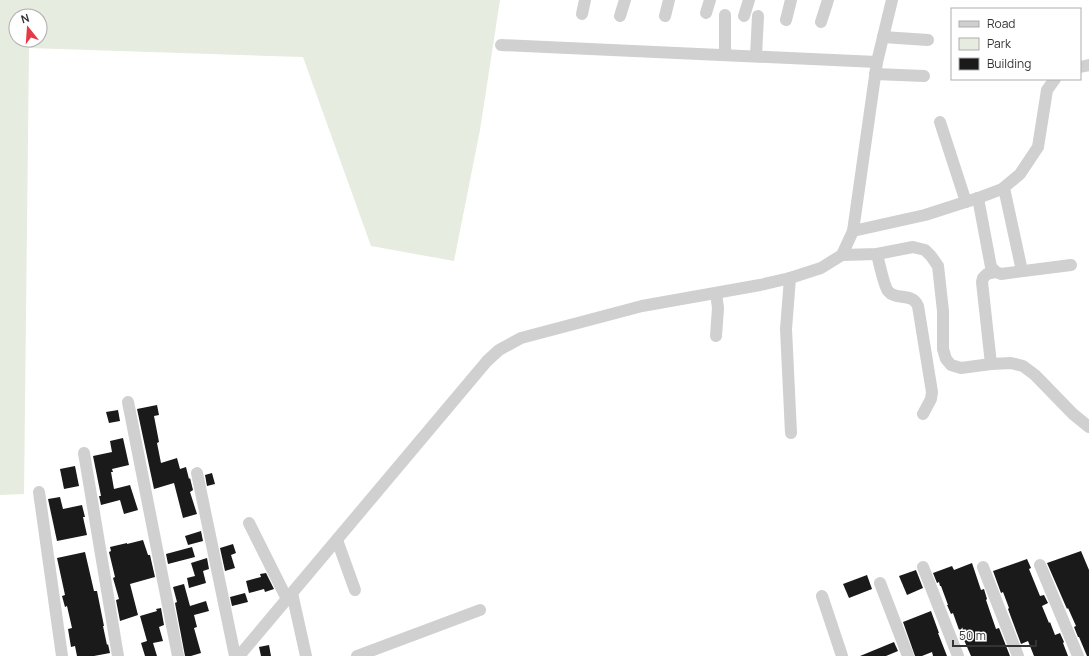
<svg xmlns="http://www.w3.org/2000/svg" width="1089" height="656" viewBox="0 0 1089 656" font-family="Manrope,sans-serif">
  <style>
    .green { fill: #e6ecdf; fill-rule: evenodd }
    .building { fill: #1a1a1a }
    .lines { fill: none; stroke-linecap: round; stroke-linejoin: round }
    .minor { stroke: #d0d0d0; stroke-width: 12 }
  </style>
  <rect width="100%" height="100%" fill="#fff"/>
  <path class="green" d="M0,0h500l-20,130 -26,131 -83,-15 -68,-189 -274,-9 -5,446 -24,1zM16,16h24v24h-24z"/>
  <g class="building">
    <polygon points="157,405 159,415 154,416 159,442 157,443 161,463 177,458 180,469 186,467 189,479 190,478 193,490 190,492 197,514 183,518 174,483 154,489 137,409"/>
    <polygon points="118,410 120,421 109,423 106,412"/>
    <polygon points="123,438 129,465 112,469 113,472 111,472 114,489 130,485 138,510 124,514 120,500 101,505 99,496 101,496 93,456 112,452 110,441"/>
    <polygon points="75,466 79,486 64,489 60,469"/>
    <polygon points="212,473 215,484 207,486 205,475"/>
    <polygon points="60,497 63,509 82,505 85,517 83,517 87,535 57,541 48,499"/>
    <polygon points="201,531 203,541 188,545 185,536"/>
    <polygon points="143,540 148,555 150,555 155,577 130,584 138,615 120,621 116,600 119,599 113,578 115,577 109,552 111,551 110,547 127,543 127,544"/>
    <polygon points="233,544 236,553 231,555 235,568 225,571 220,548"/>
    <polygon points="192,547 195,557 168,564 166,554"/>
    <polygon points="1081,551 1089,570 1089,656 1087,656 1079,637 1078,637 1074,627 1076,626 1068,608 1067,609 1047,563"/>
    <polygon points="85,552 94,591 97,591 104,626 103,626 107,645 108,644 110,653 94,656 77,656 75,646 71,647 68,629 72,628 67,606 65,607 62,596 65,595 57,558"/>
    <polygon points="207,558 209,569 203,571 206,583 189,588 187,578 195,576 191,563"/>
    <polygon points="1027,559 1031,568 1029,569 1040,596 1044,595 1048,603 1042,606 1049,623 1050,622 1055,635 1060,633 1064,642 1063,643 1068,656 1034,656 1028,641 1021,644 1008,609 1009,608 1003,592 1001,593 993,571"/>
    <polygon points="972,563 981,590 984,589 987,599 986,600 996,629 999,628 1010,656 971,656 964,640 963,641 953,613 951,614 947,605 948,605 941,586 940,586 939,582 937,583 933,573 952,566 954,570"/>
    <polygon points="916,570 923,588 907,595 899,576"/>
    <polygon points="266,573 274,589 265,592 264,589 249,593 246,581 261,577 260,574"/>
    <polygon points="867,575 872,589 849,598 843,584"/>
    <polygon points="184,584 190,606 206,601 209,611 194,615 197,627 194,628 201,653 191,656 185,656 175,603 177,602 173,587"/>
    <polygon points="245,593 248,602 232,606 230,597"/>
    <polygon points="161,608 164,625 159,627 163,641 153,643 157,656 145,656 141,643 147,641 140,616 157,611 156,609"/>
    <polygon points="931,611 939,633 938,633 947,656 933,656 932,652 922,656 915,656 903,622"/>
    <polygon points="894,642 898,651 886,656 860,656"/>
    <polygon points="269,645 271,656 261,656 259,647"/>
  </g>
  <g class="lines">
    <g class="minor">
      <polyline points="706,13 710,0"/>
      <polyline points="582,14 585,0"/>
      <polyline points="620,16 625,0"/>
      <polyline points="665,16 669,0"/>
      <polyline points="744,16 749,0"/>
      <polyline points="786,20 791,0"/>
      <polyline points="821,22 828,0"/>
      <polyline points="883,37 928,40"/>
      <polyline points="501,45 877,62"/>
      <polyline points="725,55 725,15"/>
      <polyline points="756,56 758,16"/>
      <polyline points="1080,67 1089,65"/>
      <polyline points="875,74 924,76"/>
      <polyline points="940,122 966,202"/>
      <polyline points="1004,188 1022,271"/>
      <polyline points="978,198 991,267 996,272 1001,274 1071,265"/>
      <polyline points="853,231 925,215 978,198 1002,189 1020,174 1038,147 1047,90 1055,79"/>
      <path d="M877,254c2,8 7,32 11,37 8,10 24,1 30,15l14,86 -1,7 -8,15"/>
      <polyline points="842,255 877,254 913,247 925,250 931,256 938,266 943,311 943,349 946,359 951,365 961,368 991,364 1011,363 1023,366 1035,375 1073,414 1089,427"/>
      <polyline points="790,278 786,329 791,433"/>
      <polyline points="716,336 718,308 716,293"/>
      <polyline points="991,364 982,282 983,278 987,274 996,272"/>
      <polyline points="128,402 178,656"/>
      <polyline points="84,453 118,656"/>
      <polyline points="197,473 235,656"/>
      <polyline points="39,492 62,656"/>
      <polyline points="249,523 287,599"/>
      <polyline points="337,540 355,590"/>
      <polyline points="1040,565 1078,656"/>
      <polyline points="923,567 958,656"/>
      <polyline points="983,567 1018,656"/>
      <polyline points="880,583 908,656"/>
      <polyline points="292,593 306,656"/>
      <polyline points="822,596 842,656"/>
      <polyline points="239,656 487,361 499,350 521,338 642,306 760,285 790,278 821,268 842,255 853,231 877,62 892,0"/>
      <polyline points="357,656 480,610"/>
    </g>
  </g>
  <rect x="951" y="8" width="130" height="72" fill="#ffffff" stroke="#adadad"/>
  <rect x="959" y="21" width="20" height="6" fill="#d0d0d0" stroke="#adadad"/>
  <text x="987" y="28" font-size="12" fill="#333333">Road</text>
  <rect x="959" y="38" width="20" height="12" fill="#e6ecdf" stroke="#adadad"/>
  <text x="987" y="48" font-size="12" fill="#333333">Park</text>
  <rect x="959" y="58" width="20" height="12" fill="#1a1a1a" stroke="#adadad"/>
  <text x="987" y="68" font-size="12" fill="#333333">Building</text>
  <g transform="translate(28 28) rotate(343)"><circle r="19" fill="#ffffff" stroke="#adadad"/>
  <path d="M0-3L7 15L0 10L-7 15Z" fill="#e63946"/>
  <text y="-6" font-size="11" font-weight="bold" text-anchor="middle" fill="#333333">N</text>
  </g>
  <path d="M953 640v6h83v-6" fill="none" stroke="#333333" stroke-width="2"/>
  <text x="959" y="640" font-size="12" fill="#333333" stroke="#ffffff" stroke-width="3" paint-order="stroke">50 m</text>
</svg>
